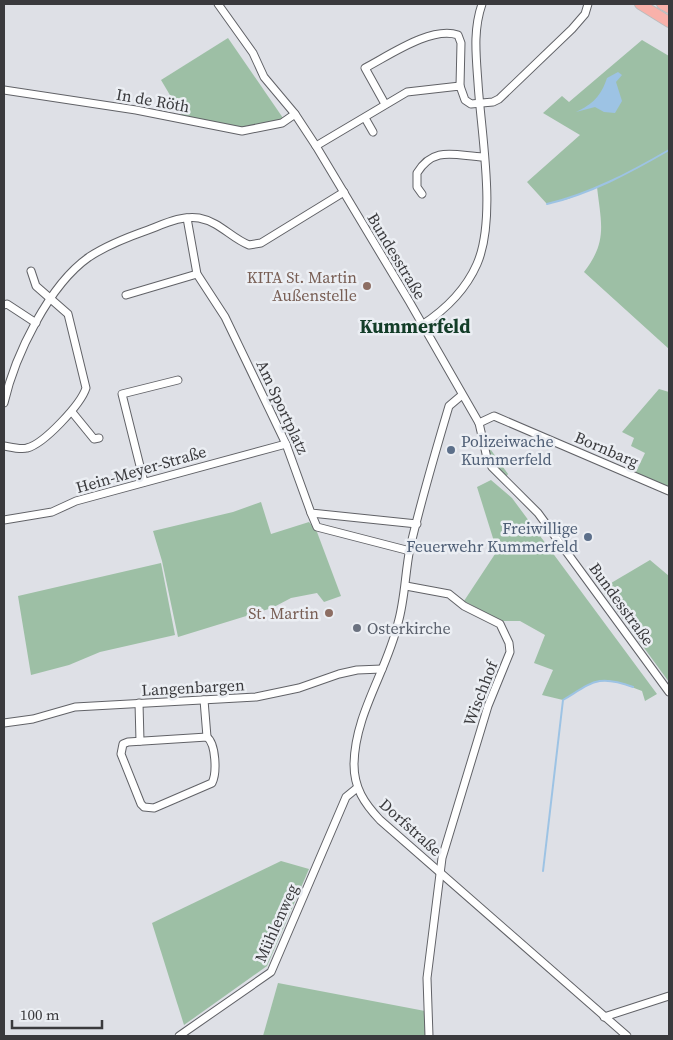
<svg xmlns="http://www.w3.org/2000/svg" width="673" height="1040" viewBox="0 0 673 1040" font-family="'Source Serif 4',serif">
  <style>
    .green { fill: #9dbfa5 }
    .water { fill: #9dc3e4 }
    .lines { fill: none; stroke-linecap: round; stroke-linejoin: round }
    .stream { stroke: #9dc3e4; stroke-width: 2 }
    .minor-casing { stroke: #616267; stroke-width: 9 }
    .highway-casing { stroke: #bcbcbd; stroke-width: 12 }
    .minor { stroke: #fff; stroke-width: 7 }
    .highway { stroke: #f9b1aa; stroke-width: 10 }
    .education-dot { fill: #8d6e63; stroke: #ebeef3; stroke-width: 2 }
    .service-dot { fill: #5c6f8a; stroke: #ebeef3; stroke-width: 2 }
    .worship-dot { fill: #6b7280; stroke: #ebeef3; stroke-width: 2 }
    .labels { text-anchor: middle; dominant-baseline: central; stroke-width: 5; stroke-linejoin: round; paint-order: stroke }
    .street-label { font-size: 16px; fill: #3a3a3d; stroke: #ebeef3 }
    .education-label { font-size: 16px; fill: #785e54; stroke: #ebeef3; text-anchor: end }
    .service-label { font-size: 16px; fill: #4e5e75; stroke: #ebeef3; text-anchor: start }
    .worship-label { font-size: 16px; fill: #5b616d; stroke: #ebeef3; text-anchor: start }
    .quarter-label { font-size: 19px; font-weight: bold; fill: #133d28; stroke: #ebeef3 }
  </style>
  <rect width="100%" height="100%" fill="#dee0e6"/>
  <g class="green">
    <polygon points="228,38 283,118 281,120 242,129 183,117 161,80"/>
    <path d="M642,40l27,16v293l-85,-77c24,-31 17,-49 13,-85l-29,12 -21,5 -20,-22 53,-47 -37,-22 19,-17 7,6z"/>
    <polygon points="659,389 669,392 669,487 635,474 645,453 631,446 634,438 622,432"/>
    <path d="M491,450l17,24 -2,3c-10,-6 -15,-16 -18,-26z"/>
    <path d="M491,480l21,18 145,196 -12,7 -3,-10c-42,-16 -41,-15 -79,9l-21,-5 11,-25 -19,-7 11,-28 -25,-14h-19l-37,-20 33,-50 -20,-64z"/>
    <polygon points="261,502 271,534 309,522 317,532 341,596 324,602 317,593 291,598 272,608 178,637 162,561 153,531 233,512"/>
    <polygon points="650,560 669,576 669,682 601,589"/>
    <polygon points="161,563 175,635 100,652 69,665 31,675 18,596"/>
    <polygon points="281,861 309,869 267,966 184,1025 152,923"/>
    <polygon points="278,983 425,1011 426,1036 263,1036"/>
  </g>
  <path class="water" d="M618,72l4,3 -6,7 6,19 -7,12 -11,-1 -9,-5 -19,5c17,-8 25,-16 31,-34z"/>
  <g class="lines">
    <g class="stream">
      <path d="M547,204c43,-10 84,-32 122,-54"/>
      <path d="M543,871l20,-171c30,-18 35,-26 70,-13"/>
    </g>
    <g class="minor-casing">
      <g id="minor">
        <polyline points="218,4 253,53 264,77 295,114 316,146 409,301 479,423 487,458 492,467 538,513 669,692"/>
        <polyline points="4,90 136,110 242,131 282,123 295,114"/>
        <path d="M385,104l-20,-36c25,-13 66,-42 93,-33l3,8 -1,43"/>
        <polyline points="365,118 373,132"/>
        <polyline points="316,146 407,92 460,86 465,100 471,104 493,102 499,99 572,29 585,14 588,4"/>
        <path d="M422,194l-5,-7v-14c17,-28 39,-17 67,-16"/>
        <polyline points="187,218 197,274 225,317 286,444 311,513 417,524"/>
        <polyline points="126,295 197,274"/>
        <polyline points="4,305 7,304 36,323"/>
        <path d="M422,325c23,-15 44,-36 55,-61 20,-46 4,-131 1,-181 -2,-28 -5,-53 4,-79"/>
        <path d="M462,395l-13,11c-14,47 -28,95 -39,142 -5,25 -5,51 -12,75 -11,48 -43,90 -44,141 0,24 10,39 26,56l247,216"/>
        <path d="M4,403c11,-48 45,-118 85,-146 18,-12 39,-20 59,-27 16,-6 34,-15 51,-12 21,4 32,20 50,27l12,-2 83,-51"/>
        <polyline points="72,412 94,439 99,438"/>
        <polyline points="479,423 494,416 669,491"/>
        <path d="M4,446c6,1 17,4 23,2 17,-4 54,-44 59,-60l-18,-74 -32,-28 -5,-15"/>
        <polyline points="144,482 122,394 178,380"/>
        <polyline points="311,513 317,527 410,551"/>
        <polyline points="4,520 52,512 76,501 286,444"/>
        <polyline points="406,586 449,594 464,606 500,624 509,643 510,652 488,706 442,858 427,978 429,1036"/>
        <polyline points="204,700 207,737"/>
        <polyline points="139,703 140,741"/>
        <polyline points="4,723 33,719 75,707 256,697 299,688 339,674 357,670 382,669"/>
        <path d="M207,737c9,7 10,36 5,46l-58,25 -10,-1 -3,-3 -20,-50 2,-10 5,-2z"/>
        <polyline points="604,1017 669,996"/>
        <polyline points="179,1036 271,972 346,797 357,788"/>
      </g>
    </g>
    <g class="highway-casing">
      <g id="highway">
        <polyline points="640,4 669,22"/>
        <polyline points="662,4 669,8"/>
      </g>
    </g>
    <use href="#minor" class="minor"/>
    <use href="#highway" class="highway"/>
  </g>
  <g class="education-dot">
    <circle cx="367" cy="286" r="5"/>
    <circle cx="329" cy="613" r="5"/>
  </g>
  <g class="service-dot">
    <circle cx="451" cy="450" r="5"/>
    <circle cx="588" cy="537" r="5"/>
  </g>
  <circle class="worship-dot" cx="357" cy="628" r="5"/>
  <g class="labels">
    <g class="street-label">
      <text transform="translate(153 100) rotate(10)">In de Röth</text>
      <text transform="translate(397 256) rotate(59)">Bundesstraße</text>
      <text transform="translate(283 407) rotate(65)">Am Sportplatz</text>
      <text transform="translate(607 449) rotate(23)">Bornbarg</text>
      <text transform="translate(141 469) rotate(-16)">Hein-Meyer-Straße</text>
      <text transform="translate(622 604) rotate(54)">Bundesstraße</text>
      <text transform="translate(193 687) rotate(-3)">Langenbargen</text>
      <text transform="translate(480 693) rotate(-69)">Wischhof</text>
      <text transform="translate(411 827) rotate(42)">Dorfstraße</text>
      <text transform="translate(276 923) rotate(-66)">Mühlenweg</text>
    </g>
    <g class="education-label">
      <text x="357" y="277">KITA St. Martin<tspan x="357" dy="18">Außenstelle</tspan></text>
      <text x="319" y="613">St. Martin</text>
    </g>
    <g class="service-label">
      <text x="461" y="441">Polizeiwache<tspan x="461" dy="18">Kummerfeld</tspan></text>
      <text x="578" y="528" text-anchor="end">Freiwillige<tspan x="578" dy="18">Feuerwehr Kummerfeld</tspan></text>
    </g>
    <g class="worship-label">
      <text x="367" y="628">Osterkirche</text>
    </g>
    <g class="quarter-label">
      <text x="415" y="326">Kummerfeld</text>
    </g>
  </g>
  <rect width="673" height="1040" fill="none" stroke="#3a3a3d" stroke-width="10"/>
  <path d="M12 1020v8h90v-8" fill="none" stroke="#3a3a3d" stroke-width="2.5"/>
  <text x="20" y="1020" font-size="15" fill="#3a3a3d" stroke="#ebeef3" stroke-width="4" paint-order="stroke">100 m</text>
</svg>
